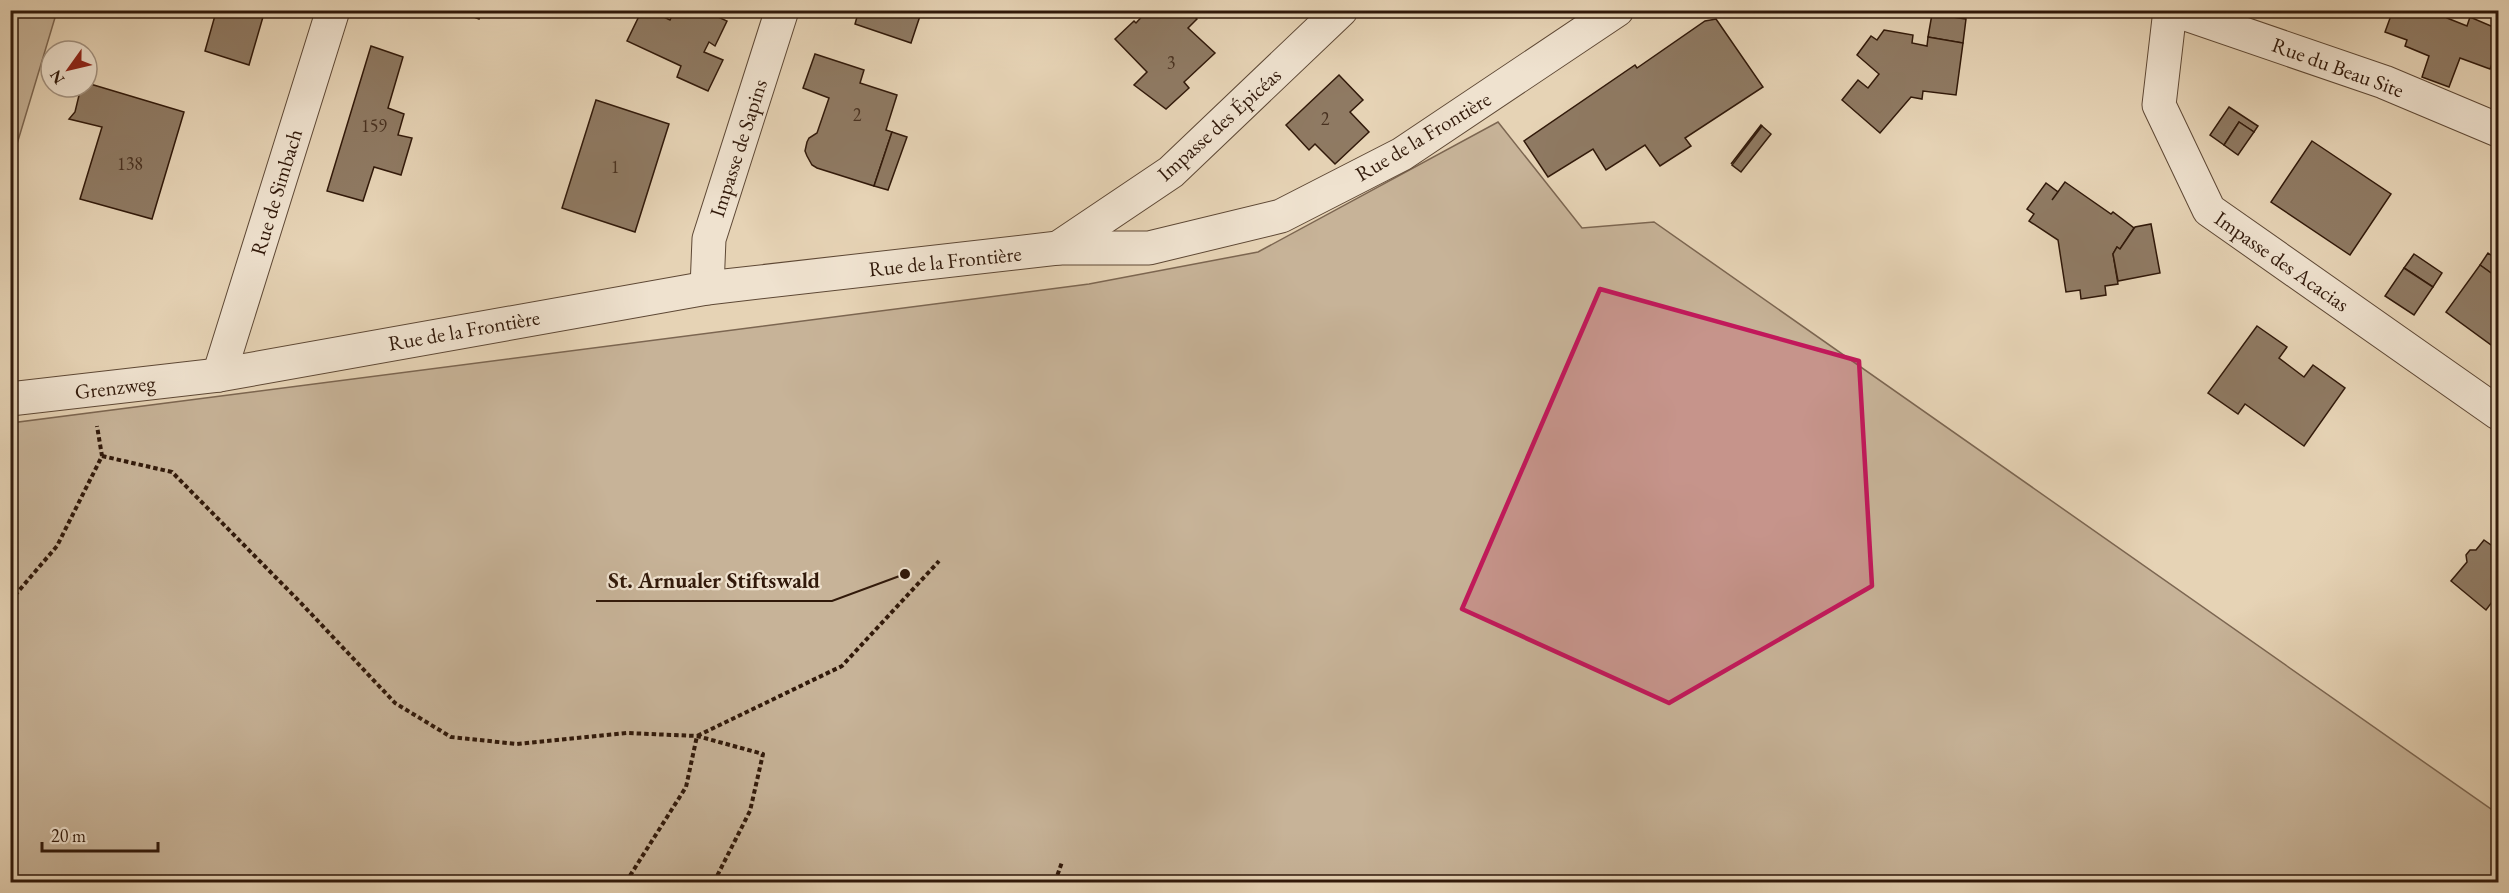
<svg xmlns="http://www.w3.org/2000/svg" width="2509" height="893" viewBox="0 0 2509 893" font-family="'EB Garamond',serif">
  <style>
    .green { fill: #c7b398; stroke: #7c6651; stroke-width: 1.5 }
    .building { fill: #8f7a63; stroke: #31190a; stroke-width: 1.5 }
    .lines { fill: none; stroke-linecap: round; stroke-linejoin: round }
    .minor-casing { stroke: #5e4835; stroke-width: 35 }
    .path { stroke: #31190a; stroke-width: 4; stroke-dasharray: 4.5 3; stroke-linecap: butt }
    .minor { stroke: #efe2cf; stroke-width: 33 }
    .marked { fill: #c2185b; fill-opacity: 0.2; stroke: #c2185b; stroke-width: 4.5; stroke-linejoin: round }
    .labels { text-anchor: middle; dominant-baseline: central; stroke-width: 4.5; stroke-linejoin: round; paint-order: stroke }
    .number-label { font-size: 18px; fill: #483120 }
    .street-label { font-size: 21px; fill: #31190a; stroke: #efe2cf }
    .leader { fill: none; stroke: #31190a; stroke-width: 2 }
    .callout-dot { fill: #31190a; stroke: #efe2cf; stroke-width: 2 }
    .callout-label { font-size: 22px; text-anchor: middle; font-weight: bold; fill: #31190a; stroke: #efe2cf; stroke-width: 4.5; stroke-linejoin: round; paint-order: stroke }
  </style>
  <rect width="100%" height="100%" fill="#e6d3b5"/>
  <filter id="stains"><feTurbulence type="fractalNoise" baseFrequency=".00333" numOctaves="4"/><feColorMatrix values="0 0 0 0 .2 0 0 0 0 .09 0 0 0 0 .02 0 0 0 .5 -.17"/></filter>
  <radialGradient id="worn" r=".72"><stop offset=".6" stop-color="#630" stop-opacity="0"/><stop offset="1" stop-color="#630" stop-opacity=".3"/></radialGradient>
  <g class="green">
    <polygon points="11,10 57,11 11,164 10,11"/>
    <polygon points="1498,122 1582,228 1654,222 2498,814 2498,882 11,882 11,423 1089,284 1258,252"/>
  </g>
  <g class="building">
    <polygon points="209,10 265,10 249,65 205,51 216,12"/>
    <polygon points="456,10 482,10 479,19"/>
    <polygon points="642,10 649,10 670,20 675,10 703,10 727,21 715,46 709,42 704,52 723,60 708,91 677,77 681,66 627,41"/>
    <polygon points="859,10 922,10 911,43 855,24"/>
    <polygon points="1148,10 1189,10 1197,19 1188,28 1215,53 1184,82 1189,88 1166,109 1134,85 1147,72 1115,39 1134,21 1136,23"/>
    <polygon points="2393,10 2449,10 2447,18 2467,26 2470,17 2498,29 2498,48 2490,69 2460,58 2449,87 2422,77 2429,56 2405,46 2407,40 2385,32"/>
    <polygon points="1932,14 1966,19 1963,43 1928,37"/>
    <polygon points="1716,19 1763,87 1685,138 1691,146 1660,166 1645,145 1606,170 1593,149 1548,177 1524,141 1635,65 1637,68 1705,21"/>
    <polygon points="1884,30 1913,35 1912,43 1927,46 1928,37 1963,43 1956,95 1923,91 1922,99 1911,97 1880,133 1842,100 1858,80 1868,88 1879,74 1857,55 1871,36 1877,40"/>
    <polygon points="371,46 403,57 388,108 404,114 398,135 412,138 401,175 374,167 363,201 327,191"/>
    <polygon points="815,54 864,70 860,83 897,95 886,130 892,132 874,186 817,168 812,165 807,156 805,151 807,142 809,138 817,133 829,98 803,88"/>
    <polygon points="1339,75 1363,100 1350,112 1369,132 1335,164 1315,144 1309,150 1286,125"/>
    <polygon points="87,83 184,112 152,219 80,199 102,127 69,119 75,112 81,87 87,87"/>
    <polygon points="596,100 669,124 635,232 562,208"/>
    <polygon points="2229,107 2258,126 2254,132 2239,122 2224,145 2210,135"/>
    <polygon points="2239,122 2254,132 2238,155 2224,145"/>
    <polygon points="1761,125 1762,126 1731,164"/>
    <polygon points="1762,126 1771,134 1741,172 1732,165"/>
    <polygon points="892,132 907,137 888,190 874,186"/>
    <polygon points="2312,141 2391,194 2350,255 2271,202"/>
    <polygon points="2065,182 2111,214 2113,212 2134,228 2120,249 2117,247 2113,254 2118,284 2105,286 2106,295 2081,299 2080,290 2066,292 2058,240 2029,221 2034,214 2027,209 2046,183 2058,192 2052,200"/>
    <polygon points="2151,224 2160,273 2118,281 2113,254 2117,247 2120,249 2135,227"/>
    <polygon points="2488,253 2498,260 2498,278 2480,265"/>
    <polygon points="2414,254 2442,273 2433,287 2404,268"/>
    <polygon points="2480,265 2498,278 2498,350 2446,312"/>
    <polygon points="2404,268 2433,287 2414,315 2385,296"/>
    <polygon points="2257,326 2287,347 2279,358 2304,377 2313,365 2345,388 2304,446 2245,404 2238,414 2208,393"/>
    <polygon points="2484,540 2498,550 2498,594 2486,610 2451,581 2467,562 2466,555 2470,550 2476,550"/>
  </g>
  <g class="lines">
    <g class="minor-casing">
      <g id="minor">
        <polyline points="2170,10 2159,105 2209,210 2498,413"/>
        <polyline points="2174,10 2384,82 2498,130"/>
        <polyline points="1058,248 1171,172 1341,10"/>
        <polyline points="707,288 709,239 782,10"/>
        <polyline points="219,375 333,10"/>
        <polyline points="10,399 219,375 707,288 1058,248 1149,248 1281,216 1402,154 1617,10"/>
      </g>
    </g>
    <g class="path">
      <polyline points="102,456 172,472 300,602 395,703 451,737 517,744 627,733 697,736 763,754 750,811 714,882"/>
      <polyline points="10,601 57,546 102,456 97,426"/>
      <polyline points="626,882 686,787 697,736 842,666 939,561"/>
      <polyline points="1055,882 1062,862"/>
    </g>
    <use href="#minor" class="minor"/>
  </g>
  <path class="marked" d="M1600,289l259,72 13,225 -203,117 -207,-94z"/>
  <g class="labels">
    <g class="number-label">
      <text x="1171" y="62">3</text>
      <text x="857" y="114">2</text>
      <text x="1325" y="118">2</text>
      <text x="374" y="125">159</text>
      <text x="130" y="163">138</text>
      <text x="615" y="166">1</text>
    </g>
    <g class="street-label">
      <text transform="translate(2338 67) rotate(20)">Rue du Beau Site</text>
      <text transform="translate(1219 124) rotate(-42)">Impasse des Épicéas</text>
      <text transform="translate(1423 136) rotate(-31)">Rue de la Frontière</text>
      <text transform="translate(738 148) rotate(-72)">Impasse de Sapins</text>
      <text transform="translate(276 192) rotate(-73)">Rue de Simbach</text>
      <text transform="translate(945 261) rotate(-6)">Rue de la Frontière</text>
      <text transform="translate(2282 261) rotate(35)">Impasse des Acacias</text>
      <text transform="translate(464 330) rotate(-10)">Rue de la Frontière</text>
      <text transform="translate(115 387) rotate(-7)">Grenzweg</text>
    </g>
  </g>
  <path class="leader" d="M905 574L832 601H596"/>
  <circle class="callout-dot" cx="905" cy="574" r="6"/>
  <g class="callout-label">
    <text x="714" y="588">St. Arnualer Stiftswald</text>
  </g>
  <rect width="2509" height="893" fill="none" stroke="#e6d3b5" stroke-width="36"/>
  <rect x="12" y="12" width="2485" height="869" fill="none" stroke="#31190a" stroke-width="3"/>
  <rect x="18" y="18" width="2473" height="857" fill="none" stroke="#31190a" stroke-width="1.5"/>
  <g transform="translate(69 69) rotate(236)"><circle r="28" fill="#efe2cf" stroke="#a39280" stroke-width="1.5"/>
  <path d="M0-4.5L10 22L0 15L-10 22Z" fill="#8f2418"/>
  <text y="-9" font-size="16" font-weight="bold" text-anchor="middle" fill="#31190a">N</text>
  </g>
  <path d="M42 842v9h116v-9" fill="none" stroke="#31190a" stroke-width="3"/>
  <text x="51" y="842" font-size="18" fill="#31190a" stroke="#efe2cf" stroke-width="4.5" paint-order="stroke">20 m</text>
  <rect width="100%" height="100%" filter="url(#stains)"/>
  <rect width="100%" height="100%" fill="url(#worn)"/>
</svg>
